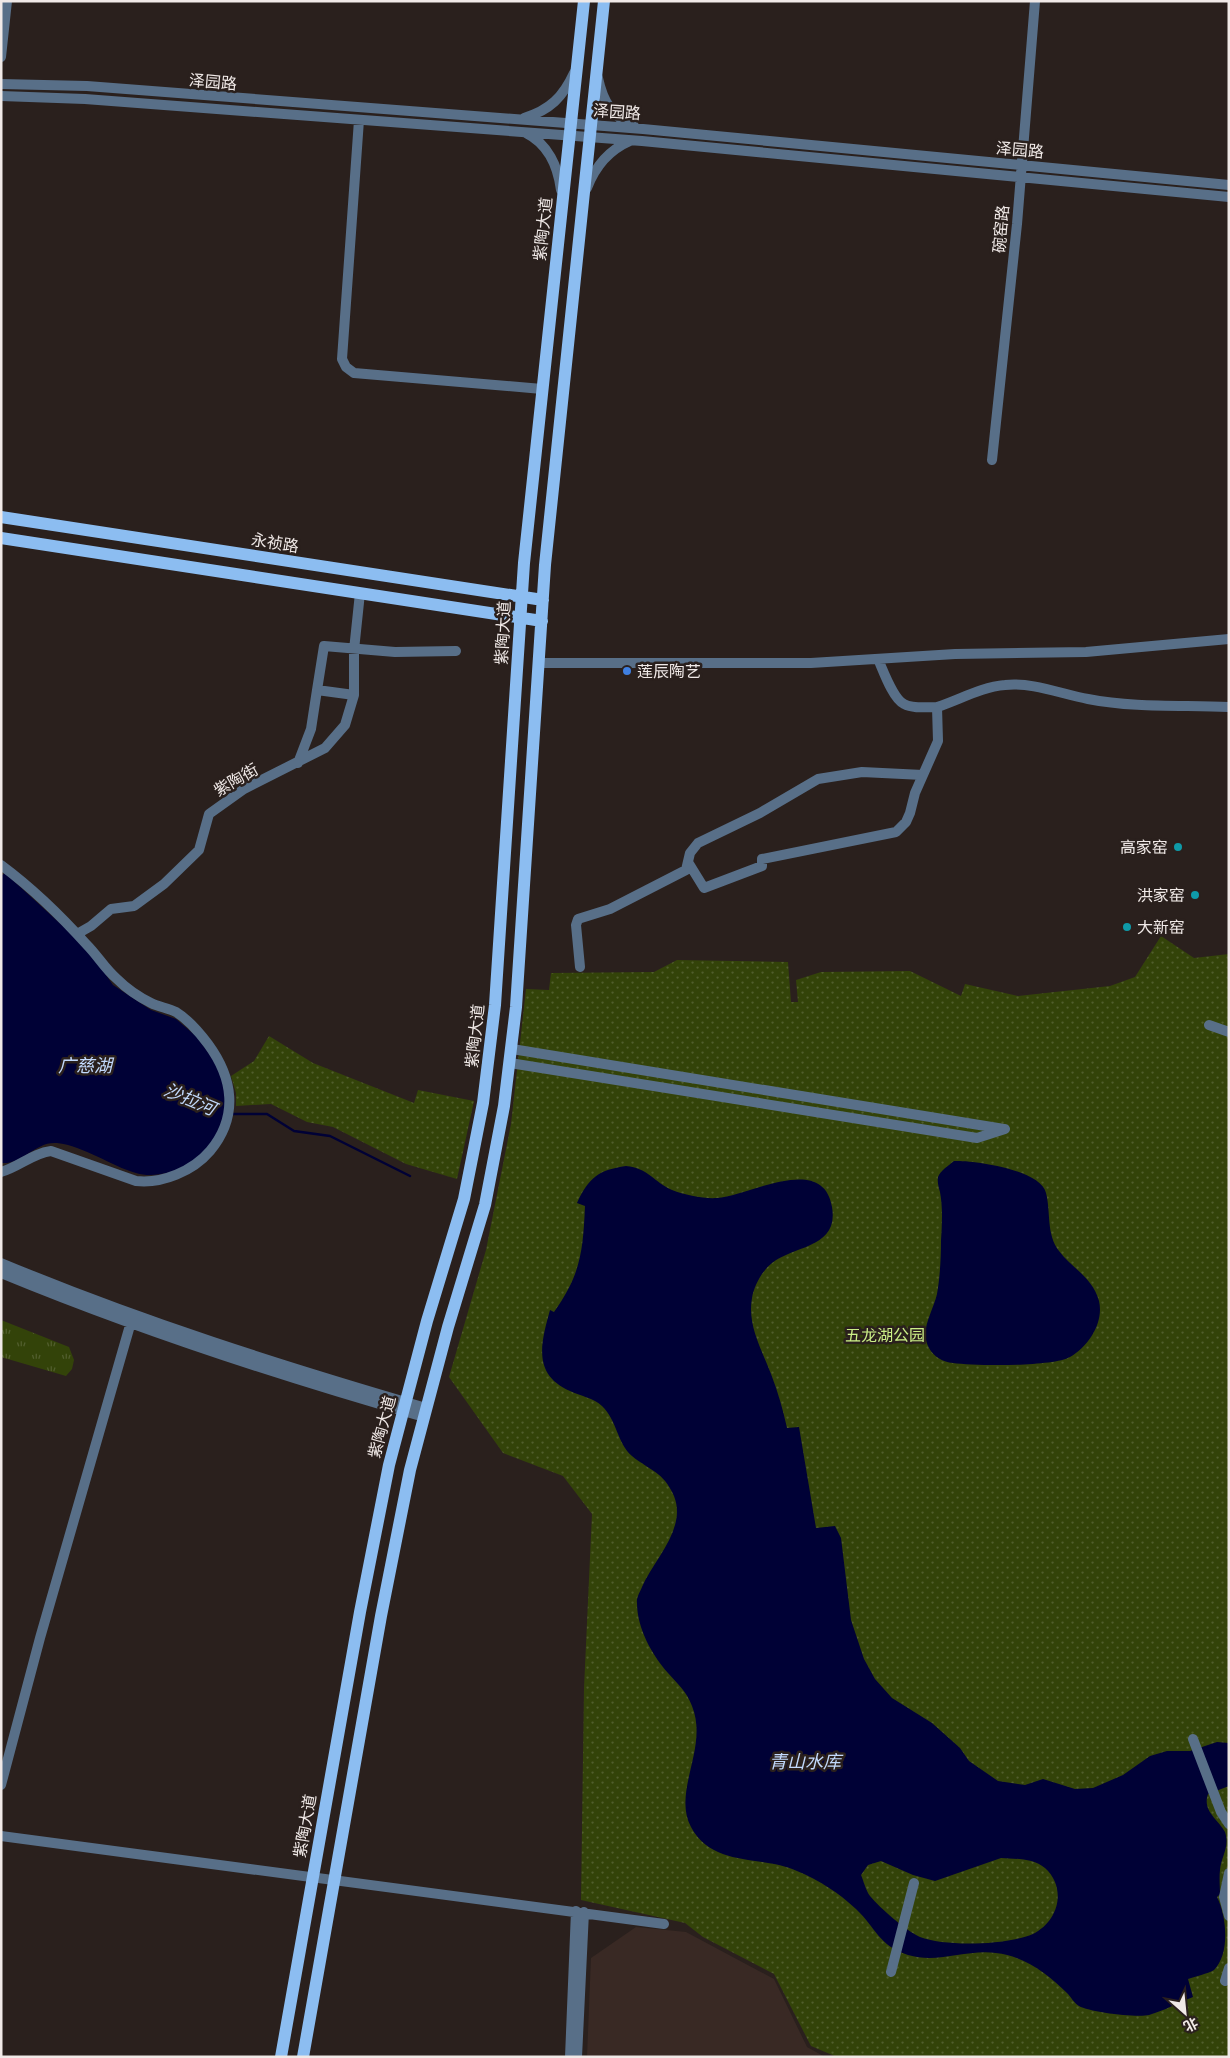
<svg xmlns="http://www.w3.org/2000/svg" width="1230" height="2058" font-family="'Space Grotesk','Noto Sans SC',sans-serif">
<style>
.built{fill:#392924}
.grass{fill:url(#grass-tufts)}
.park{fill:url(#park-dots)}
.water{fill:#000136;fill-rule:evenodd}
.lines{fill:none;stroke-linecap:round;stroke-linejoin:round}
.stream{stroke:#000136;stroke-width:2.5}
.minor{stroke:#586f88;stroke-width:10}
.major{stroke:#8cbdf1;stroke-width:12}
.shop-dot{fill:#3f7fe0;stroke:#2a201d;stroke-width:2}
.culture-dot{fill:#0f9aa8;stroke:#2a201d;stroke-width:2}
.labels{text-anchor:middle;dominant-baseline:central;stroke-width:5;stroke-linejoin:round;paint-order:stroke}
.street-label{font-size:16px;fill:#f0e9e7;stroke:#2a201d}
.poi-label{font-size:16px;fill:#f0e9e7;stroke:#2a201d;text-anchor:start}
.park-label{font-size:16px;fill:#cbef87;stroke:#2a201d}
.water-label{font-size:18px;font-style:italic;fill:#c2d9fc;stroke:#2a201d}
</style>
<defs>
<pattern id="grass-tufts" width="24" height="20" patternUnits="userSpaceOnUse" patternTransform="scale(1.25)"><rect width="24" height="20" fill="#334309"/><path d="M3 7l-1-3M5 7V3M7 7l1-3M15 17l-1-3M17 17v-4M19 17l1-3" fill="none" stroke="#515e2d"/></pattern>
<pattern id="park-dots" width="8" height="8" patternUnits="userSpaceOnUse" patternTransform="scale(1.25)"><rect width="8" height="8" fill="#334309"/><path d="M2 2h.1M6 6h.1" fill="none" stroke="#515e2d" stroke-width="1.8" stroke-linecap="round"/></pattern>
</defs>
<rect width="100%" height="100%" fill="#2a201d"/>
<path class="built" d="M636,1927L686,1932L774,1979L807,2047L825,2057H587L591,1958Z"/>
<path class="grass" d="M1,1320L69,1347L74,1360L72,1369L66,1376L1,1357Z"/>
<path class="park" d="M1161,936L1194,958L1229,954V2057H837L811,2046L774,1974L703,1937L685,1923L581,1900L584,1688L592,1514L563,1476L503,1453L449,1377L486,1250L511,1124L526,989L549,990L551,973L654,972L677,960L788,962L791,1002H798L796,980L821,972L910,971L961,996L965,984L1018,996L1110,986L1135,977Z
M269,1036L313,1063L414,1103L418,1090L474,1101L457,1179L406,1164L333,1127L307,1122L271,1104L236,1106V1093L231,1076L254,1061Z"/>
<path class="water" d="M5,873L65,928L94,958L113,985L151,1010L176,1019L197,1037L218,1066L231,1105C226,1117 222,1133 214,1143C199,1164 162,1181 136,1173C111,1166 84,1146 57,1143C35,1141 23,1165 1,1163V876Z
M954,1161C974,1160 1041,1170 1046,1193C1051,1212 1046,1234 1059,1251C1072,1268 1093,1278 1099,1301C1104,1322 1089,1346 1070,1357C1052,1367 975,1366 953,1363C943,1362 934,1357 929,1348C919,1330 933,1312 937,1294C940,1277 941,1258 941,1241C942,1225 943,1208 940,1192C939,1188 937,1182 938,1177C941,1170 948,1166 954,1161Z
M626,1166C648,1168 654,1182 672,1190C685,1195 704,1199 717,1198C749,1196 823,1152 832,1207C839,1248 795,1245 772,1263C762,1271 754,1286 752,1298C747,1325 762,1350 771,1374C778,1392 783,1410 787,1428L799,1427L816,1528L835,1526L841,1538L851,1620L864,1659L875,1679L892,1698L932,1723L960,1748L969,1761L998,1781L1025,1785L1043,1779L1075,1789L1093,1788L1123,1775L1150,1756L1167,1751H1190L1217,1742L1229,1743V1786L1208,1794C1202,1811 1218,1819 1225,1832C1230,1847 1221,1857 1220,1870C1219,1878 1220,1887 1220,1894L1217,1897C1227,1917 1230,1954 1214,1970C1207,1974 1196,1976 1188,1979L1193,1997C1178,2003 1163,2011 1149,2015C1137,2018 1089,2012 1079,2006C1074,2003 1071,1997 1067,1993C1048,1974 1024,1956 996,1953C966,1949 938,1964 908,1955C878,1945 877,1929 856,1909C839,1893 819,1880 797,1871C762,1855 713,1868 691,1827C672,1791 709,1748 692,1706C687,1692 677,1683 668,1673C652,1655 637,1628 637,1603C636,1598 640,1592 642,1587C654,1559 687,1529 674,1496C663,1471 650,1471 632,1456C617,1443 617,1420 602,1406C594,1398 580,1396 570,1391C532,1374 541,1343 550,1310L554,1312C581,1274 583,1251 585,1206L577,1203C589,1177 599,1170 626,1166ZM1001,1858C1015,1859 1033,1858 1045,1868C1067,1888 1059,1921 1033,1934C1008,1945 945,1947 920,1937C905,1930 881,1909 870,1896C866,1891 864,1882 861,1875L868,1865L881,1861L913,1875L935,1881Z"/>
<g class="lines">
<path class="stream" d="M231,1114H267L294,1131L330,1136L410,1176"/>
<path class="minor" d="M1,57L7,1
M598,78C603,101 612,117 634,126
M1,84L87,86L643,129L1229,185
M1,96L85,99L642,141L1229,197
M524,118C550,110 563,97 574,73
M359,120L342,359L346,367L354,373L542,389
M526,133C548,144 558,167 561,190
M587,188C595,167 609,150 630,141
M992,460L1017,224L1035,1
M539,663H811L955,654L1086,652L1229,639
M317,690L324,646L395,652L456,651
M937,707C959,700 981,687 1005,685C1033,682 1061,694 1088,699C1134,708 1182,705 1229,707
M298,763L311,729L317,690L354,695
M688,862L704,888L762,866V859L896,832L906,822L910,813L915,793L938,741L937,707C927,707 913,709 904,704C893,699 883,670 878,659
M1,865C32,888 61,916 87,945C98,956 105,969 117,979C127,989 139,997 151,1003C159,1007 168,1008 176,1012C189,1020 199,1032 208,1044C233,1078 239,1116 210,1151C193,1171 162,1184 136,1181L51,1151C33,1153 19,1167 1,1172
M77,934L91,926L111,909L134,906L164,884L199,850L209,814L244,789L325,748L345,725L354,695V650L360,593
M580,967L576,925L578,919L610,909L686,870L690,853L698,843L760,813L818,779L862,772L923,775
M1209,1025L1229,1032
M512,1049L1004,1129
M510,1063L977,1138L1005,1129
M1,1263C140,1321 282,1366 426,1408
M1,1273C139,1330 280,1376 424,1417
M1193,1739L1221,1812L1229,1824
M1,1785L40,1638L133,1315
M1,1836L664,1924
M1229,1873L1224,1897L1229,1916
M891,1972L914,1883
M1225,1981L1229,1968
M570,2057L576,1911
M577,2057L584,1912"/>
<path class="major" d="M1,517L543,600
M1,538L542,621
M281,2057L360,1612L389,1465L427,1321L464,1199L483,1103L495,1005L524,563L584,1
M303,2057L381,1616L410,1470L448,1327L485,1205L504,1106L516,1007L545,565L604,1"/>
</g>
<circle class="shop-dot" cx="627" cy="671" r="5"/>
<g class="culture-dot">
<circle cx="1178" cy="847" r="5"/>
<circle cx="1195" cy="895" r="5"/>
<circle cx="1127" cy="927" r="5"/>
</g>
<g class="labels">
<g class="street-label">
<text transform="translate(213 82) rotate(5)">泽园路</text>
<text transform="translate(617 112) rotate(4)">泽园路</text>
<text transform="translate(1020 150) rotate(5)">泽园路</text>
<text transform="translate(543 229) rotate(-84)">紫陶大道</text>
<text transform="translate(1001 229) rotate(-85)">碗窑路</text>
<text transform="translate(275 543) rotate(9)">永祯路</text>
<text transform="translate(503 633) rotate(-87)">紫陶大道</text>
<text transform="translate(236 780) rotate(-30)">紫陶街</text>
<text transform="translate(475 1036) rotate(-84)">紫陶大道</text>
<text transform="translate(382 1427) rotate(-75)">紫陶大道</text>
<text transform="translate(305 1826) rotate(-80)">紫陶大道</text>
</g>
<g class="poi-label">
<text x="637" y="671">莲辰陶艺</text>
<text x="1168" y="847" text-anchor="end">高家窑</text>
<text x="1185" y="895" text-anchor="end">洪家窑</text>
<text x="1137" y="927">大新窑</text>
</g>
<g class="park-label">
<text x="885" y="1335">五龙湖公园</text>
</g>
<g class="water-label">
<text x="85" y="1065">广慈湖</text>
<text transform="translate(190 1099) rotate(23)">沙拉河</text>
<text x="805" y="1761">青山水库</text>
</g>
</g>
<rect width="1230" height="2058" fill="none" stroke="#f0e9e7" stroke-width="5"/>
<g transform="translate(1185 2013) rotate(153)" stroke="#2a201d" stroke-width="4" paint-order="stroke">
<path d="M0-4L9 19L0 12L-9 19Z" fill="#f0e9e7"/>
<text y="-8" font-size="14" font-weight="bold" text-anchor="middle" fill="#f0e9e7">北</text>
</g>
</svg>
